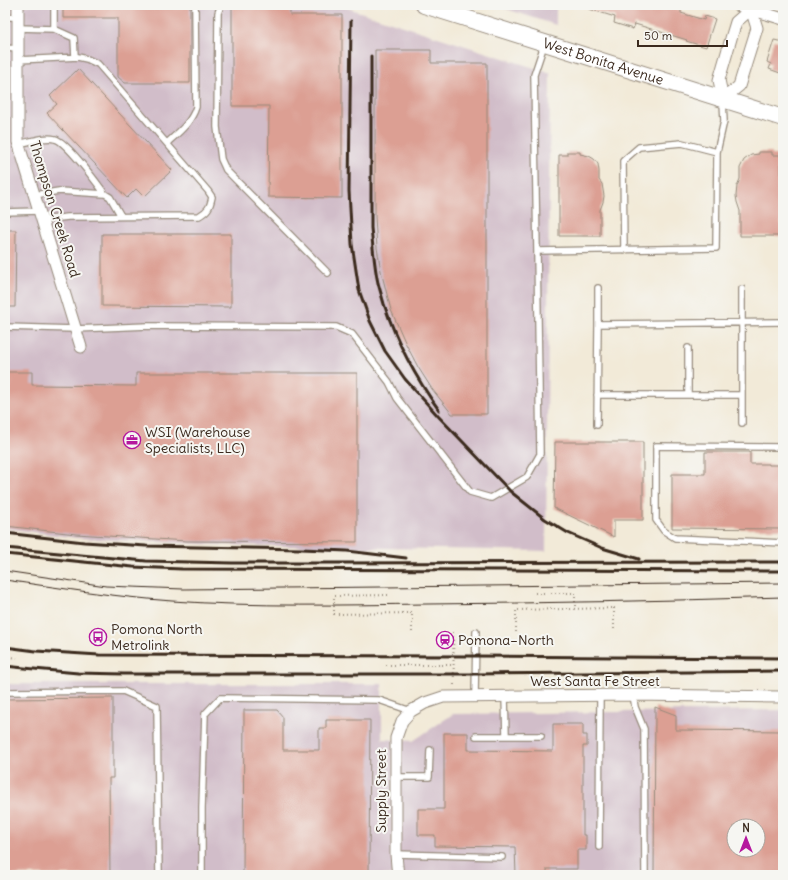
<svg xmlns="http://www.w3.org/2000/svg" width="788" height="880" font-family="Delius,sans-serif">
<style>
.industrial{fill:#d1bdc9;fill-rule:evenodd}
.building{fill:#dc9f93;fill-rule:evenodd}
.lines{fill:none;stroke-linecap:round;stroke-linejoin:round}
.service-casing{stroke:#968a7b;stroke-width:8}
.minor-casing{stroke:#968a7b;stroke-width:13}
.secondary-casing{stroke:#968a7b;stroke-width:18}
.path{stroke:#968a7b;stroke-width:2;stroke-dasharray:1 3;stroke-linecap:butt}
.service{stroke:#fff;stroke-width:5.5}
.minor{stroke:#fff;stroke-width:11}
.secondary{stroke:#fff;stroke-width:16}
.tram{stroke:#3b2a1e;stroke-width:1}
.rail{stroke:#3b2a1e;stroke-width:3}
.labels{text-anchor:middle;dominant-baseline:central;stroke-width:4;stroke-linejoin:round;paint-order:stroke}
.street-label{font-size:14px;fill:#3b2a1e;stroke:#f6f6f2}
.poi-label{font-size:14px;fill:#3b2a1e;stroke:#f6f6f2;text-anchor:start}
</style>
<rect width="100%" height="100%" fill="#f6f6f2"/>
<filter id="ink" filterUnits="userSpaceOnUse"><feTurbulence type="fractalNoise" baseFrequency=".025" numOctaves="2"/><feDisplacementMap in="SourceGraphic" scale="8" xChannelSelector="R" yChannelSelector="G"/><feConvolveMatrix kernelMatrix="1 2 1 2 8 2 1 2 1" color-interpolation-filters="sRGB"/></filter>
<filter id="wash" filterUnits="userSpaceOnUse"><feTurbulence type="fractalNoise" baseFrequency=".012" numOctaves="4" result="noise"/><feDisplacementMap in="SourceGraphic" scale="16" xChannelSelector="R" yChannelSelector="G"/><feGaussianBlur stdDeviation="0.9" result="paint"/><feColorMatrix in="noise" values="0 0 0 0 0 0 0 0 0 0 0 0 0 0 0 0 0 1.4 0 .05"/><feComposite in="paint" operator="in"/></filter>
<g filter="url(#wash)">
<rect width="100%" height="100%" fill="#f2ead8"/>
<path class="industrial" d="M5,5H338L550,73L546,551L223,545L77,538L5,528Z
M494,5H556V25Z
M5,684H382V739L413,741L453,714L783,710V875H5ZM734,826H758V850H734Z"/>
<g id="blocks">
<path class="building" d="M63,5H190V83H125L118,77V18H63Z
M232,5H290V15H342V198L268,197L269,106H232Z
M583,5H665L681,10V13L704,20L705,16L715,19L706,47L686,41L687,40L635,24L633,29L614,23L615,17L583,7Z
M774,40L783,42V74L769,69L771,64L767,62Z
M375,50H431V63H487V414H452L432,389L418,367L406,344L391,310L381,271L377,248L375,217Z
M78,69L172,170L144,197L136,189L127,198L47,113L57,104L50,96Z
M567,152H580V154L589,156L594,159L598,164L599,171V180L602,184L604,196L603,202L600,210V236H559V155H567Z
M759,152H772V155H781V236H740V211L737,202L736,196L737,186L740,179V168L744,160L751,155L759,154Z
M5,230H16L15,307H5Z
M102,234H231V307L102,306Z
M5,372H32V385L136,386V373H357V542L187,541L76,534L5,526Z
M555,442H643V520H614V537L554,508Z
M705,452H750V464H769V465H783V529L672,528V474H705Z
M113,698V778H109L110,875H5V699Z
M655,707L676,715V730L783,731V875H654ZM734,826H758V850H734Z
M244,710H277L283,717V750H319V728H326V720H370L369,875H243Z
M553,724H583V735H587V746H583V835H586V850H577V869H547V875H516L515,847L435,846V835H418V809H444V733H468V750L553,751Z"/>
</g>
</g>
<g filter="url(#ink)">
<use href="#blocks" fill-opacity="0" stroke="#968a7b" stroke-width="1"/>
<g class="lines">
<defs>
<path id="service" d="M221,5L218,13L217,127L221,159L226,170L328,273
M5,17H18
M18,28L54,29V5
M54,29L74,38L75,57
M544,45L534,75L537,251L716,248L717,152L724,121L723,102
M5,48L18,49
M18,60L78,57L87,59L98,64L208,191L212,197C210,207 208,211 199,216L68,217L42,220
M167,143C179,132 191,123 196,107L195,5
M18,144C29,142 45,136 55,139C66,141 97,183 105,194
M34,195L59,191L105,194L110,197L121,216
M5,212L39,211
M624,250L623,161L639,147L682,143L717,152
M598,324V288
M5,327L75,329L148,326L336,327L352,334L389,382L397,398L470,492L491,498L527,477L540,454L537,251
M597,395H742V289
M688,395V348
M742,423V395
M597,425L598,324L783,322
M783,447L656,446V520L664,531L675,538L783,543
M5,692L123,691L157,706L159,875
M633,695L635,707L644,729L645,875
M475,696L476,632
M505,696L506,736
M476,736H541
M396,777H429L430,750
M599,847L600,696
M396,854L502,857
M202,875V808L205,714L220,698L379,700L411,711"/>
<path id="minor" d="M18,5V142L81,347
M737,5L783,19
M751,9L757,28L739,86L723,99L719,80L732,35L736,22Z
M398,875L397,866L396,854V738L402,721L411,711L425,703L443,697L633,695L783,697"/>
<g id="secondary">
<path id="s1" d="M424,5L783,118"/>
</g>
</defs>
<use href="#service" class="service-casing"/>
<use href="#minor" class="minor-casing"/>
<use href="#secondary" class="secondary-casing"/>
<path class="path" d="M535,593H575V609
M388,595L334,596V614L412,613V632
M453,632L454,686
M516,632V610L614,608V632
M5,656L17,658
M386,665H454"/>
<use href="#service" class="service"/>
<use href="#minor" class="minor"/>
<use href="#secondary" class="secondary"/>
<path class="tram" d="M5,571L106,586L183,589L783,583
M5,580C60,588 116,597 172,601C257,607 342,605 427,604C545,603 664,601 783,597"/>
<path class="rail" d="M351,21L349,191L352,244L359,290L370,321L385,351L405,379L438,416L511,492L545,519L568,533L602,548L639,559
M371,56V228C373,246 374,265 378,283C380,290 382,297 384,304C397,343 415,377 439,410
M5,533L84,542L146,546L302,549L347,551L406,558
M5,548L146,561L232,563H330L783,562
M5,554L133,567L182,569L783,571
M5,647L36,651L99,655L476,656L783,658
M5,666L34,669L78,673L124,674H476L783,671"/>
</g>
</g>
<defs>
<symbol id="office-ring" viewBox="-11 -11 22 22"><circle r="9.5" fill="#f6f6f2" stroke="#b5179e" stroke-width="1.5"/><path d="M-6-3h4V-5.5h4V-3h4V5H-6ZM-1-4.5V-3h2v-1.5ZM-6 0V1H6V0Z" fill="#b5179e"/></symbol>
<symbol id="bus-ring" viewBox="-11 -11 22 22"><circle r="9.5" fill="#f6f6f2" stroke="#b5179e" stroke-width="1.5"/><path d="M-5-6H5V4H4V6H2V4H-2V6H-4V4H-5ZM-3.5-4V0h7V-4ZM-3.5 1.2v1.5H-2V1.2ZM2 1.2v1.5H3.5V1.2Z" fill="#b5179e"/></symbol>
<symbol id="station-ring" viewBox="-11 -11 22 22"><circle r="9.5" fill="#f6f6f2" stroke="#b5179e" stroke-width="1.5"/><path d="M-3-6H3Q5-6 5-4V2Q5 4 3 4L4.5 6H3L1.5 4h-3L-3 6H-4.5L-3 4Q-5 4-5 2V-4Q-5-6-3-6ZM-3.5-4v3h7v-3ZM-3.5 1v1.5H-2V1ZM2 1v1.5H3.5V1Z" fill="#b5179e"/></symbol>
</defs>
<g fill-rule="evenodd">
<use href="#office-ring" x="122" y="430" width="20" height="20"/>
<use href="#bus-ring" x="88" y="627" width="20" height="20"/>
<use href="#station-ring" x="435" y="630" width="20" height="20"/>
</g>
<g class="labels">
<g class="street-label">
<text stroke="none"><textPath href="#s1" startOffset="188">West Bonita Avenue</textPath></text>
<text transform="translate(55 209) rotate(73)">Thompson Creek Road</text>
<text x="595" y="681">West Santa Fe Street</text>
<text transform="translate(381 791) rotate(-90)">Supply Street</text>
</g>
<g class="poi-label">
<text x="145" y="432">WSI (Warehouse<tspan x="145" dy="16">Specialists, LLC)</tspan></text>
<text x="111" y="629">Pomona North<tspan x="111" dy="16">Metrolink</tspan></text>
<text x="458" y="640">Pomona–North</text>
</g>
</g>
<rect width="788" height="880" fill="none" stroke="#f6f6f2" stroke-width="20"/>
<g transform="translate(746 838)"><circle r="19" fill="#f6f6f2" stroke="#aba49d"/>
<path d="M0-3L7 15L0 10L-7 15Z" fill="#b5179e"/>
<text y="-6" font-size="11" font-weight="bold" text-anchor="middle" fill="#3b2a1e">N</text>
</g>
<path d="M638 40v6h89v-6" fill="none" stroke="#3b2a1e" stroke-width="2"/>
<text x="644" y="40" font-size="12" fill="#3b2a1e" stroke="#f6f6f2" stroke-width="3" paint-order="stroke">50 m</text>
</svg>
